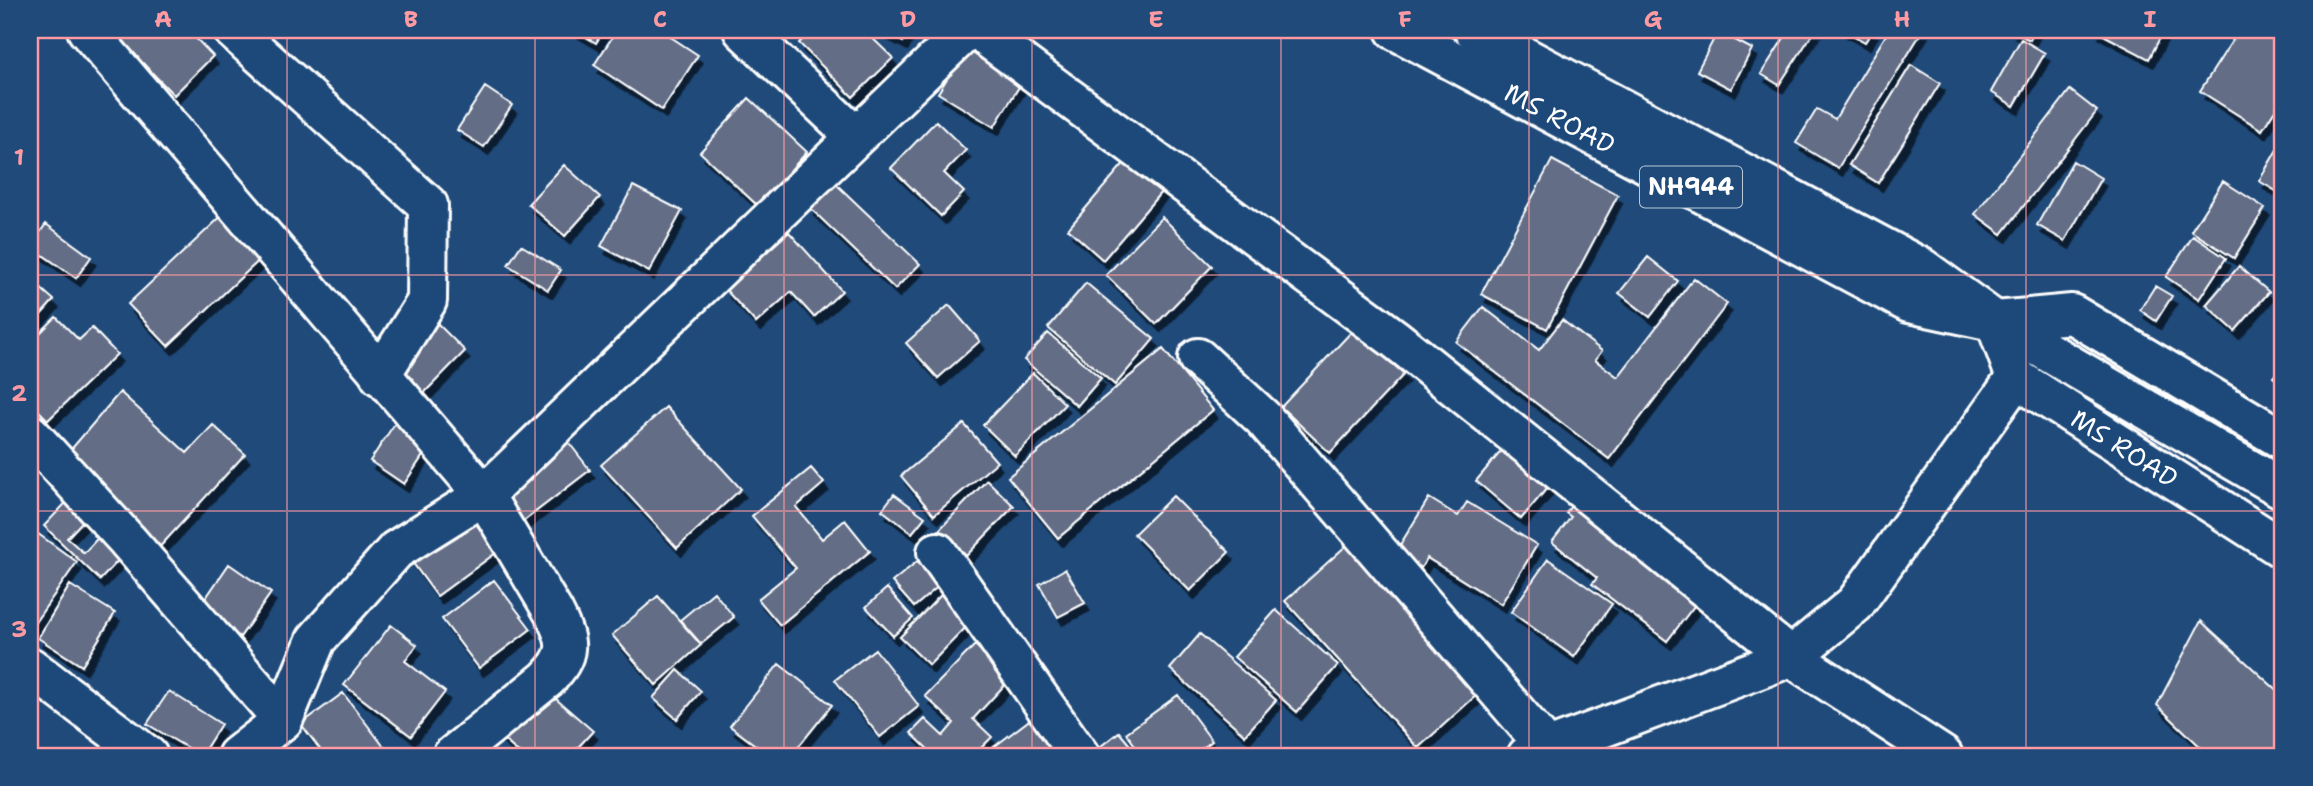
<svg xmlns="http://www.w3.org/2000/svg" width="2313" height="786" font-family="'Shantell Sans',sans-serif">
<style>
.building{fill:#646d86;stroke:#fff;stroke-width:2;filter:url(#shadow)}
.lines{fill:none;stroke-linecap:round;stroke-linejoin:round}
.minor-casing{stroke:#fff;stroke-width:44}
.highway-casing{stroke:#fff;stroke-width:44}
.minor{stroke:#1f4a7a;stroke-width:38}
.highway{stroke:#1f4a7a;stroke-width:38}
.grid{fill:none;stroke:#ff9aa2;stroke-width:2;stroke-opacity:0.55}
.labels{text-anchor:middle;dominant-baseline:central;stroke-width:5;stroke-linejoin:round;paint-order:stroke}
.shield{fill:#1f4a7a;stroke:#bcc9d7;stroke-width:2}
.shield-label{font-size:24px;font-weight:bold;fill:#fff}
.street-label{font-size:26px;fill:#fff;stroke:#1f4a7a}
.neatline{fill:none;stroke:#ff9aa2;stroke-width:2.5}
.grid-label{font-size:23px;text-anchor:middle;font-weight:bold;fill:#ff9aa2}
</style>
<defs>
<filter id="shadow"><feDropShadow dx="4.5" dy="8" stdDeviation="0" flood-color="#0009"/></filter>
</defs>
<rect width="100%" height="100%" fill="#1f4a7a"/>
<filter id="ink" filterUnits="userSpaceOnUse"><feTurbulence type="fractalNoise" baseFrequency=".0143" numOctaves="2"/><feDisplacementMap in="SourceGraphic" scale="14" xChannelSelector="R" yChannelSelector="G"/><feConvolveMatrix kernelMatrix="1 2 1 2 8 2 1 2 1" color-interpolation-filters="sRGB"/></filter>
<g filter="url(#ink)">
<path class="building" d="M110,30H188L213,56L174,95Z
M574,30H604L596,43Z
M617,30H660L698,55L662,110L594,65Z
M812,30H864L893,58L853,97L799,43Z
M880,30H910L903,42Z
M1789,30H1815L1779,85L1761,74Z
M1844,30H1873L1865,42Z
M1889,30H1923L1838,168L1796,143L1817,109L1835,119Z
M2010,30H2035L2030,40Z
M2094,30H2164L2149,59Z
M2239,30H2283V97L2262,130L2200,91Z
M1718,31L1752,49L1731,89L1697,71Z
M975,34L1030,69L994,127L938,93Z
M2021,39L2045,53L2014,106L1991,92Z
M1911,65L1940,83L1878,183L1849,165Z
M485,87L512,105L484,147L457,130Z
M2070,90L2097,111L2002,234L1975,214Z
M749,98L807,152L758,206L700,152Z
M936,121L966,150L944,173L964,192L941,216L891,168Z
M1137,148L1173,178L1103,260L1068,229Z
M2278,148L2283,151V195L2259,181Z
M1552,160L1618,195L1547,329L1481,294Z
M2073,161L2101,178L2065,241L2037,225Z
M564,165L600,197L565,236L528,204Z
M2223,181L2265,208L2234,258L2191,231Z
M834,182L920,264L895,289L809,207Z
M633,186L682,211L649,272L601,246Z
M229,209L269,251L168,346L128,304Z
M1162,217L1212,266L1156,324L1106,275Z
M46,224L91,257L76,278L30,246Z
M789,232L842,291L814,317L791,292L756,323L725,289Z
M2193,236L2226,258L2199,299L2166,277Z
M521,245L561,270L548,290L508,265Z
M1648,257L1678,281L1650,317L1619,293Z
M2239,266L2269,292L2235,331L2206,305Z
M1694,278L1727,304L1609,459L1456,342L1483,307L1539,350L1562,320L1602,351L1595,360L1618,377Z
M30,279L54,300L30,327Z
M1086,283L1154,339L1115,385L1048,328Z
M2155,286L2172,296L2156,321L2140,310Z
M949,305L980,341L938,378L906,343Z
M56,317L79,340L92,328L117,354L48,420L30,402V343Z
M434,320L465,351L423,394L391,362Z
M1355,328L1404,374L1330,453L1281,407Z
M1048,333L1101,378L1077,406L1024,360Z
M1163,349L1213,410L1058,538L1008,477Z
M2283,365V385L2273,377Z
M1033,373L1065,404L1015,456L983,425Z
M120,392L187,453L213,425L245,454L155,552L62,460Z
M666,407L741,489L677,548L601,465Z
M401,414L436,436L404,484L370,461Z
M964,424L997,462L934,515L901,476Z
M563,435L590,470L521,523L495,488Z
M1513,437L1558,475L1521,519L1476,481Z
M811,468L824,483L796,507L822,539L845,520L870,551L780,625L758,599L796,568L752,516Z
M987,480L1014,506L966,556L939,530Z
M1588,483L1714,580L1667,641L1592,584L1597,578L1552,542L1571,517L1566,513Z
M76,492L94,509L67,538L84,553L104,531L126,552L100,580L44,526Z
M894,494L925,517L912,533L882,510Z
M1173,496L1229,552L1190,591L1134,534Z
M1429,498L1458,516L1467,502L1537,545L1501,604L1427,558L1421,568L1395,553Z
M470,516L497,552L437,596L410,559Z
M30,528L77,562L31,628L30,627Z
M1348,544L1481,691L1418,748L1285,601Z
M920,559L941,584L914,607L892,582Z
M1548,559L1612,604L1574,657L1511,612Z
M229,564L271,593L240,637L199,608Z
M1065,569L1085,603L1058,617L1039,584Z
M494,580L531,629L479,668L442,619Z
M70,585L115,613L82,666L38,638Z
M887,588L913,618L893,636L866,607Z
M714,592L734,617L701,644L680,620Z
M944,592L973,620L929,665L900,637Z
M658,596L701,645L656,685L612,635Z
M1276,610L1338,665L1297,712L1234,657Z
M2201,621L2283,696V756H2210L2157,705Z
M391,625L417,645L405,661L445,692L411,736L344,685Z
M1200,634L1276,700L1245,735L1170,669Z
M975,645L1010,679L973,719L992,737L973,756H935L911,733L925,719L943,736L954,723L925,696Z
M875,649L919,706L880,737L835,680Z
M779,664L832,705L791,756H770L730,726Z
M678,670L701,691L677,719L653,698Z
M534,680L593,731L570,756H522L491,728Z
M169,691L221,724L201,756L147,724Z
M343,693L391,756H325L301,724Z
M1178,695L1212,741L1192,756H1143L1126,733Z
M1036,715L1068,756H982Z
M1119,732L1139,756H1101L1096,750Z"/>
<g class="lines">
<defs>
<g id="minor">
<path d="M87,30L484,495L967,30"/>
<path d="M233,30L428,205L427,301L380,376"/>
<path d="M743,30L854,135"/>
<path d="M977,30L1395,339L1791,657L1943,756"/>
<path d="M1198,358L1263,418L1549,750"/>
<path d="M30,434L127,540L283,720"/>
<path id="s1" d="M2283,440L2072,314L1995,321L2016,378L2283,549"/>
<path d="M937,552L1080,756"/>
<path d="M30,667L148,756"/>
<path d="M237,756L283,720L316,640L396,550L484,495L554,613C569,643 571,654 547,679L452,756"/>
<path d="M1527,756L1791,657L1855,604L2016,378"/>
</g>
<g id="highway">
<path id="s2" d="M1395,30L1909,303L1983,319"/>
<path d="M1474,30L1922,268L1995,321L2283,489"/>
</g>
</defs>
<use href="#minor" class="minor-casing"/>
<use href="#highway" class="highway-casing"/>
<use href="#minor" class="minor"/>
<use href="#highway" class="highway"/>
</g>
</g>
<path class="grid" d="M287,30V756M535,30V756M784,30V756M1032,30V756M1281,30V756M1529,30V756M1778,30V756M2026,30V756M30,275H2283M30,511H2283"/>
<g class="labels">
<rect class="shield" x="1640" y="166.5" width="102" height="41" rx="5"/>
<g class="shield-label">
<text x="1691" y="187">NH944</text>
</g>
<g class="street-label">
<text stroke="none"><textPath href="#s2" startOffset="187">MS ROAD</textPath></text>
<text stroke="none"><textPath href="#s1" startOffset="513">MS ROAD</textPath></text>
</g>
</g>
<rect width="2313" height="786" fill="none" stroke="#1f4a7a" stroke-width="77"/>
<rect x="38" y="38" width="2236" height="710" class="neatline"/>
<g class="grid-label">
<text x="163" y="27">A</text>
<text x="411" y="27">B</text>
<text x="660" y="27">C</text>
<text x="908" y="27">D</text>
<text x="1156" y="27">E</text>
<text x="1405" y="27">F</text>
<text x="1653" y="27">G</text>
<text x="1902" y="27">H</text>
<text x="2150" y="27">I</text>
<text x="19" y="165">1</text>
<text x="19" y="401">2</text>
<text x="19" y="637">3</text>
</g>
</svg>
